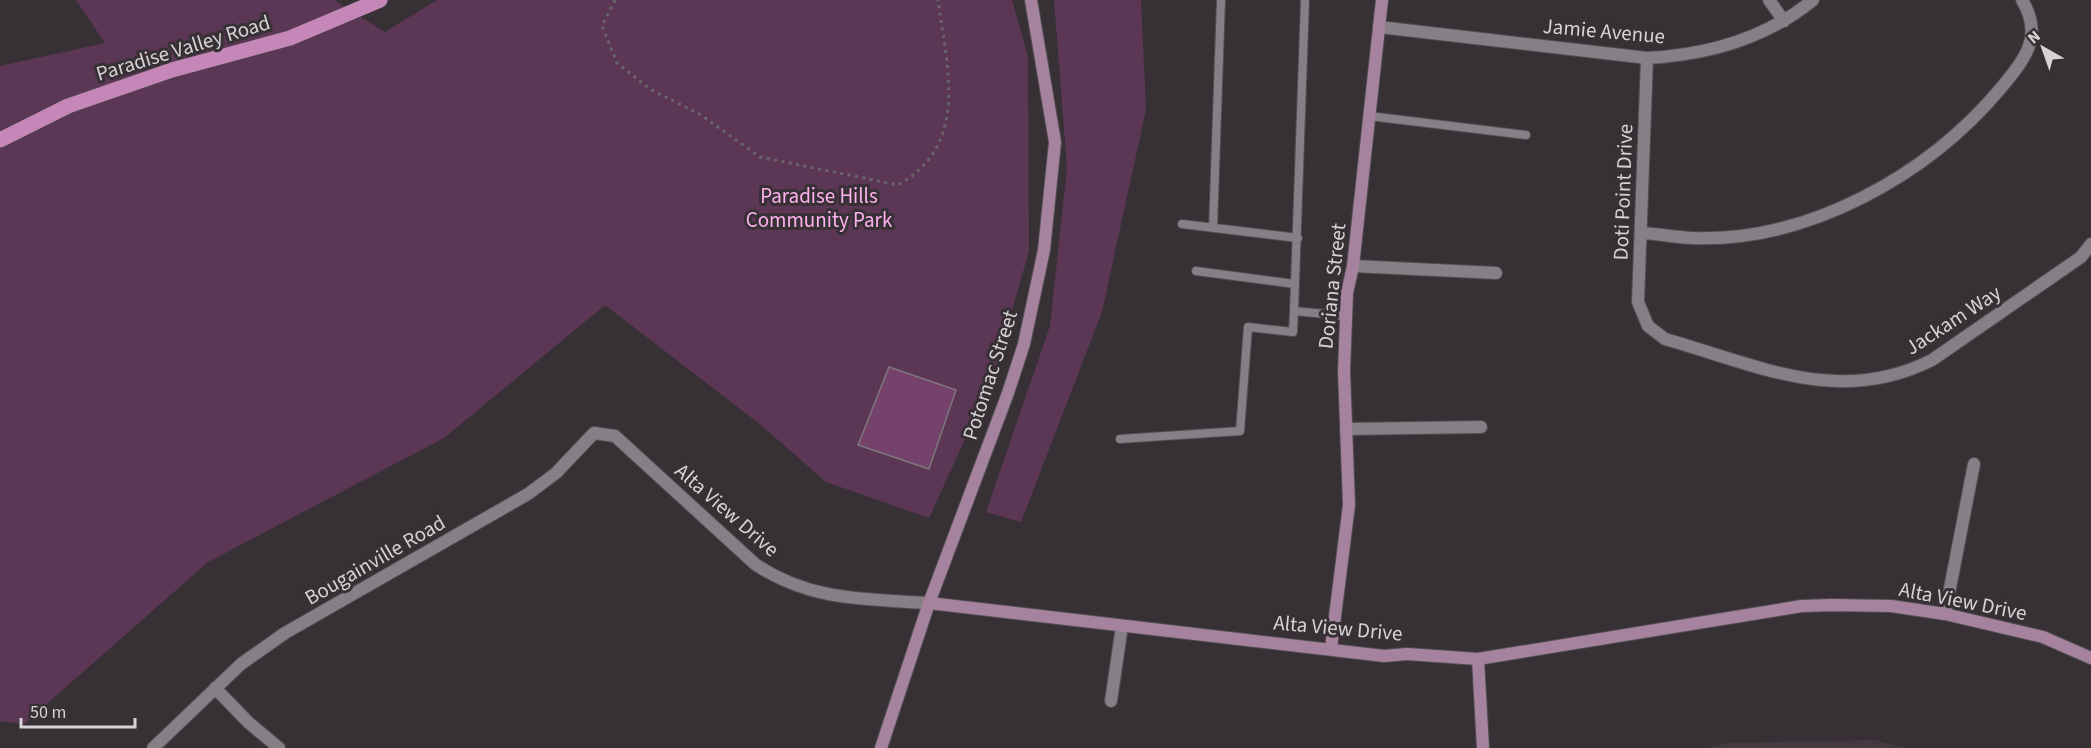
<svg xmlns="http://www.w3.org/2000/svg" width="2091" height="748" font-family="'Source Sans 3',sans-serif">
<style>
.built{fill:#443941}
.green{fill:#5c3755}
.building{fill:#74426a;stroke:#7e777c;stroke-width:1.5}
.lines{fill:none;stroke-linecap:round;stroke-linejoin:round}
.lane-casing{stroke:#524d51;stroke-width:10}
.street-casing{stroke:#524d51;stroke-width:14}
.secondary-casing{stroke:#524d51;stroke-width:14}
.primary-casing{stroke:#524d51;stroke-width:16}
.path{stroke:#6a6568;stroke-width:3;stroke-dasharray:3 4.5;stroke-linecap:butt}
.lane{stroke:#867f85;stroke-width:8}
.street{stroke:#867f85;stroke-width:12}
.secondary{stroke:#a5839e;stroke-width:12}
.primary{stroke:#c487b8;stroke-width:15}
.labels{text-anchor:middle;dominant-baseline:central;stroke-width:6;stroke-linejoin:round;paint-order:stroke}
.street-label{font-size:21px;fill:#d6d2d5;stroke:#373135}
.park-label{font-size:21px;fill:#ffb1ee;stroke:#373135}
</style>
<rect width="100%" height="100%" fill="#373135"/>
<path class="built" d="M1875,740L1905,748H1708L1727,743Z"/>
<path class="green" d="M76,0H334L385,32L437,0H1012L1028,57L1029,251L992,380L929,518L826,482L761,425L605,305L444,438L208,562L24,724L0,721V66L105,43Z
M1054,0H1141L1146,109L1102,312L1021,522L986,512L1050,326L1067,168Z"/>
<path class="building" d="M889,367L956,390L929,469L858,445Z"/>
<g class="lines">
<defs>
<path id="lane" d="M1369,116L1526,135
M1182,224L1298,238
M1213,228L1221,0
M1196,271L1295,284
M1294,311L1305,0
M1120,439L1240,431L1248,327L1293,332L1294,311L1346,316"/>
<path id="street" d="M1769,0L1784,21
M1379,27L1647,58C1708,55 1765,39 1813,0
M1647,58L1638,302L1648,326L1665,339C1757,365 1839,407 1932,360L2081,257L2091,244
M1642,233C1658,234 1675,237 1691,238C1808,243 1928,175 2001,88C2025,59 2044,36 2022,0
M1353,266L1496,273
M1346,429L1481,427
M1945,614L1974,464
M215,688L249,723L279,748
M1111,701L1122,626
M153,748L241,664L285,633L528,494L556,473L594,433L615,436L755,564C809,601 866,599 929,603"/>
<path id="secondary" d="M929,603L1384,656L1407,654L1478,659L1802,606L1831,605L1891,606L1945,614L2043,637L2091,658
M1331,648L1349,505L1344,371L1347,293L1353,266L1382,0
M1478,659L1483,748
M881,748L929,603L1008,393L1024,344L1044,250L1055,142L1031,0"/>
<path id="primary" d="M0,140L68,106L172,70L290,38L380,0"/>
</defs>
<use href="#lane" class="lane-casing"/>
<use href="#street" class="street-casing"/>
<use href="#secondary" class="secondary-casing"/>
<use href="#primary" class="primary-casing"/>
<path class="path" d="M615,0L602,26L617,63L650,89L701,115L760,157L898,185C970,145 947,67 938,0"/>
<use href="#lane" class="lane"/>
<use href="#street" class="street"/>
<use href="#secondary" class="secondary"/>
<use href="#primary" class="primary"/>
</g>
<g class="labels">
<g class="street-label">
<text transform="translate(1604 31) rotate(5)">Jamie Avenue</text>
<text transform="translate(183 48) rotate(-17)">Paradise Valley Road</text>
<text transform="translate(1623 192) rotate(-88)">Doti Point Drive</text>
<text transform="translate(1332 286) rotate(-84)">Doriana Street</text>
<text transform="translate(1953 320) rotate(-33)">Jackam Way</text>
<text transform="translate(990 375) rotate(-72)">Potomac Street</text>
<text transform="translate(727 510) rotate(41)">Alta View Drive</text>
<text transform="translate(375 560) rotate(-30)">Bougainville Road</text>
<text transform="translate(1963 601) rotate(11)">Alta View Drive</text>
<text transform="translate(1338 628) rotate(5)">Alta View Drive</text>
</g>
<g class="park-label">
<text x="819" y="196">Paradise Hills<tspan x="819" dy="24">Community Park</tspan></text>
</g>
</g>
<g transform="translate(2043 48) rotate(320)" stroke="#373135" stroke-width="4.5" paint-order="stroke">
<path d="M0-4.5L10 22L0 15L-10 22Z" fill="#d6d2d5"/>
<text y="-9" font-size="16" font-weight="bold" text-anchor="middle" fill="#d6d2d5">N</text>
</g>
<path d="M21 718v9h114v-9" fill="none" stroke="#d6d2d5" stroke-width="3"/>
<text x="30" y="718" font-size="18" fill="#d6d2d5" stroke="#373135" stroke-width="4.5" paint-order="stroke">50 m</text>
</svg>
